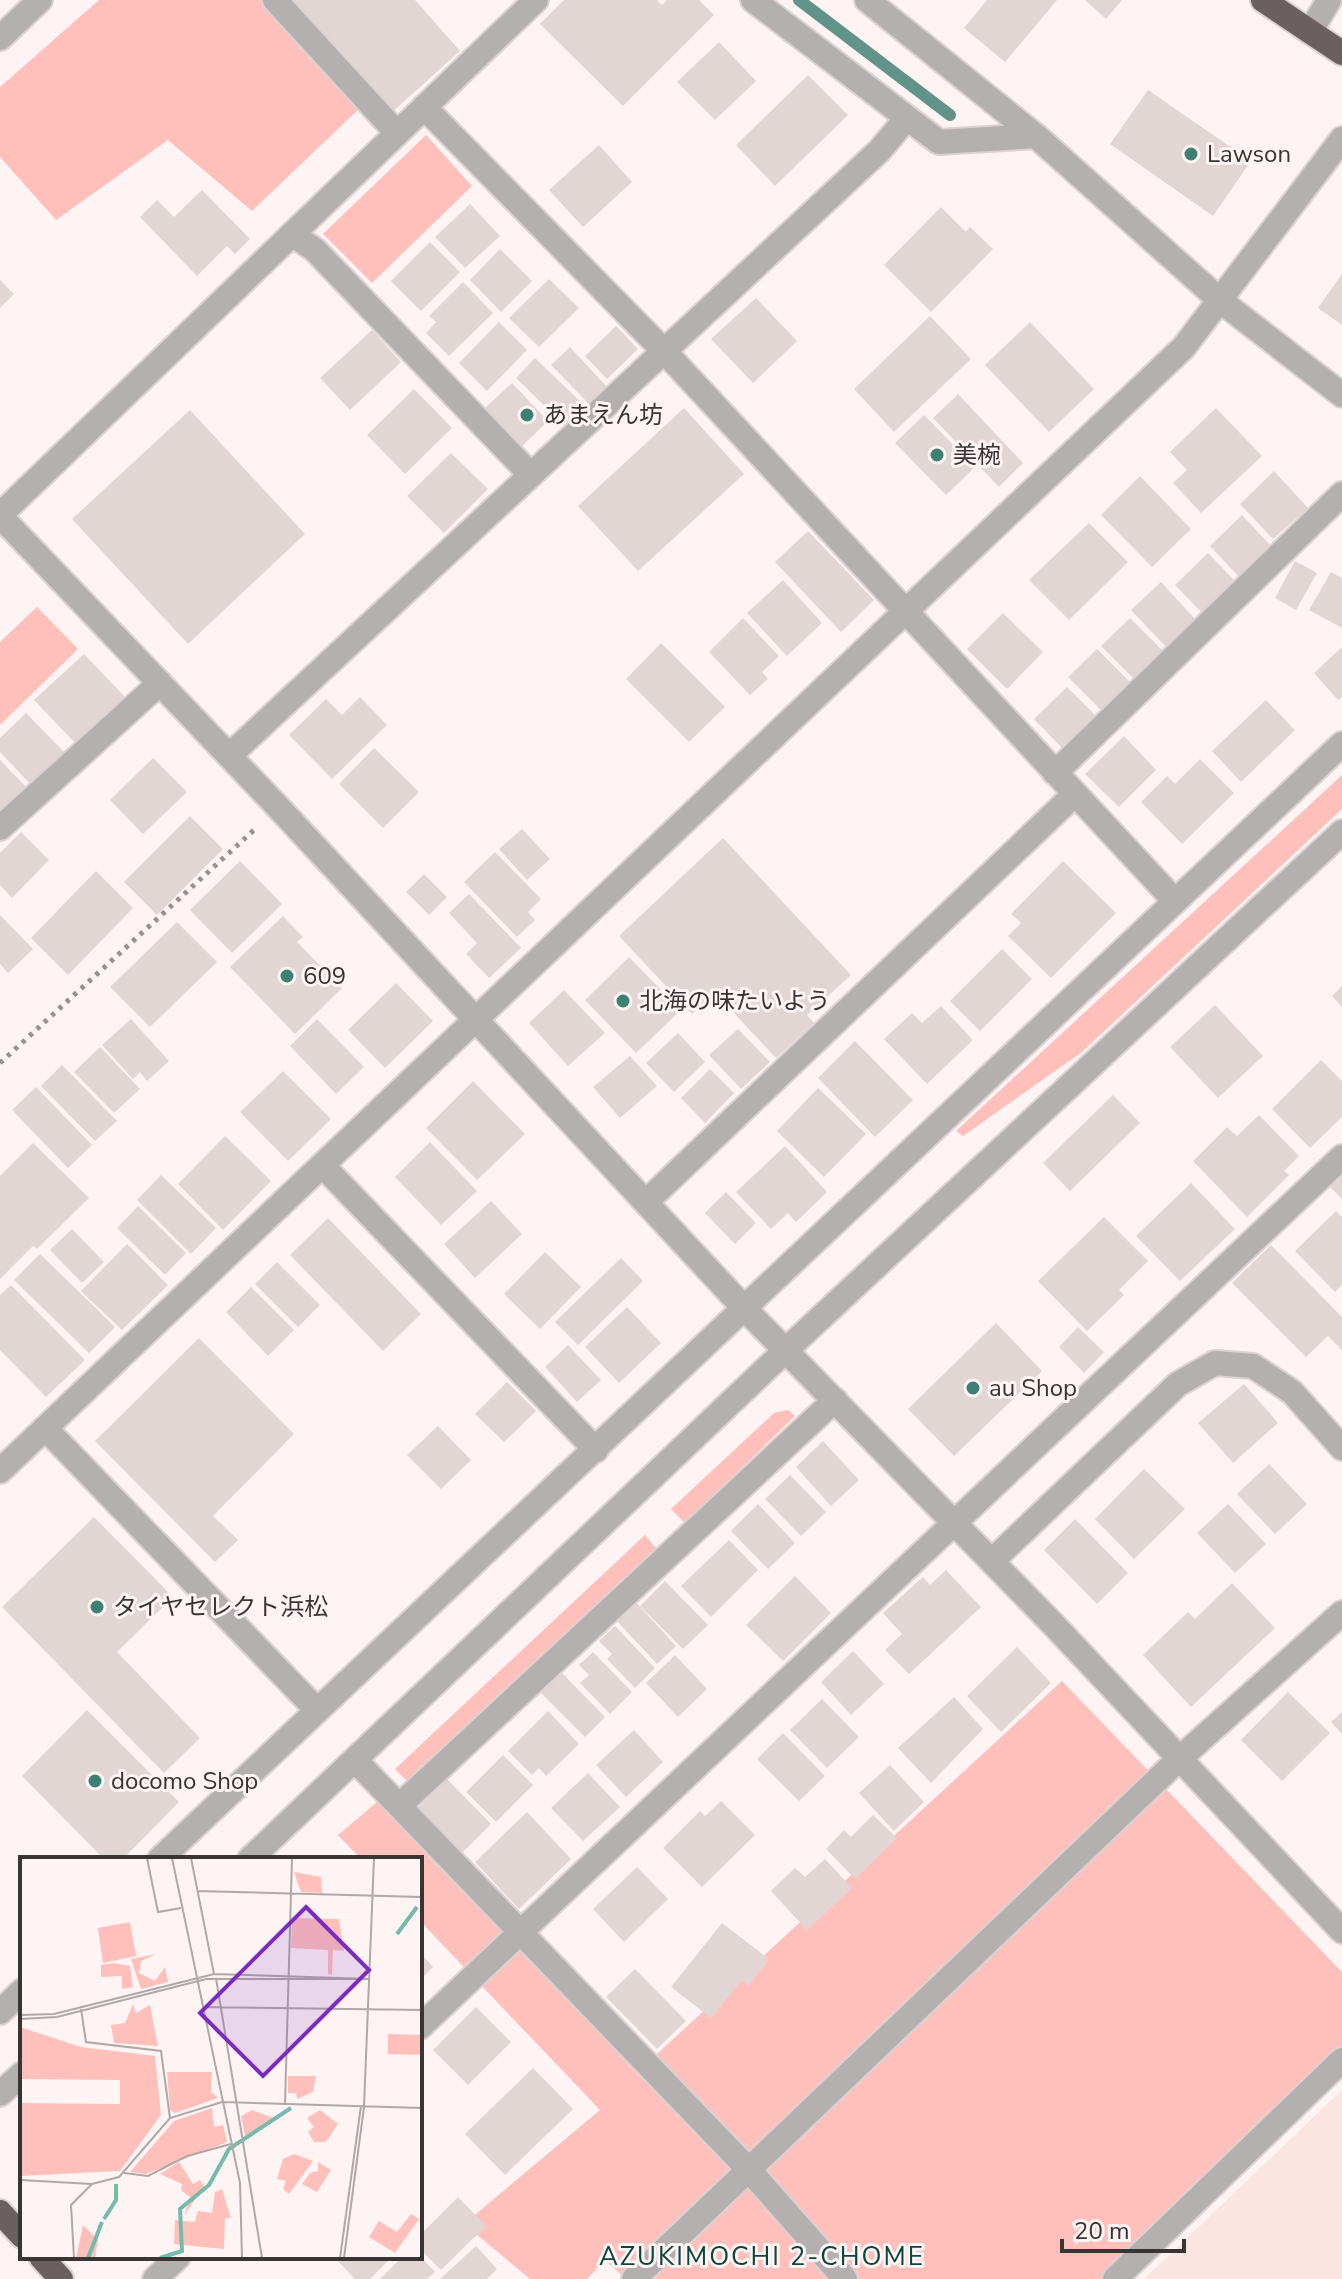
<svg xmlns="http://www.w3.org/2000/svg" width="1342" height="2279" font-family="'Nunito Sans','Noto Sans JP',sans-serif">
<style>
.built{fill:#fae5e3}
.green{fill:#ffc0bc}
.lines{fill:none;stroke-linecap:round;stroke-linejoin:round}
.stream{stroke:#629388;stroke-width:12}
.building{fill:#e2d6d5}
.minor-casing{stroke:#dbd2d1;stroke-width:28}
.highway-casing{stroke:#dbd2d1;stroke-width:28}
.path{stroke:#97908f;stroke-width:5;stroke-dasharray:4 6;stroke-linecap:butt}
.minor{stroke:#b5b0b0;stroke-width:24}
.highway{stroke:#6a6060;stroke-width:24}
.poi-dot{fill:#3d8173;stroke:#fef4f4;stroke-width:3}
.labels{text-anchor:middle;dominant-baseline:central;stroke-width:6;stroke-linejoin:round;paint-order:stroke}
.poi-label{font-size:24px;fill:#393534;stroke:#fef4f4;text-anchor:start}
.neighbourhood-label{font-size:26px;letter-spacing:2px;fill:#0a463c;stroke:#fef4f4}
.inset-river{fill:none;stroke:#74bbac;stroke-width:4}
.inset-road{fill:none;stroke:#afa8a7;stroke-width:2}
.view{fill:#7b2cbf;fill-opacity:0.15;stroke:#7b2cbf;stroke-width:4}
.inset-edge{fill:none;stroke:#393534;stroke-width:4}
</style>
<rect width="100%" height="100%" fill="#fef4f4"/>
<path class="built" d="M1342,2090V2279H1144Z"/>
<path class="green" d="M99,0H261L361,107L252,211L168,140L56,220L0,157V87Z
M426,135L472,186L372,283L323,234Z
M37,607L78,649L0,725V642Z
M1342,775V809L1082,1052L963,1136L956,1131Z
M788,1410L795,1416L685,1523L671,1509L774,1413Z
M645,1535L657,1549L409,1783L395,1769Z
M1062,1681L1342,1972V2051L1102,2279H626L605,2260L587,2279H530L464,2224L600,2110L420,1921V1859H361L338,1835L389,1792L645,2065Z"/>
<g class="lines">
<path class="stream" d="M799,0L950,115"/>
</g>
<path class="building" d="M286,0H415L460,51L389,115Z
M564,0H657L662,5L667,0H699L714,15L623,106L540,24Z
M987,0H1057L1005,62L964,28Z
M1085,0H1122L1106,19Z
M719,42L756,81L715,120L677,82Z
M808,75L848,115L775,186L736,145Z
M1148,90L1251,161L1213,216L1110,144Z
M599,145L632,182L583,227L549,190Z
M202,190L250,239L235,254L227,246L197,276L140,217L157,200L174,217Z
M470,204L500,236L465,268L435,237Z
M941,207L966,232L970,227L993,249L931,312L884,265Z
M430,242L460,272L421,311L391,281Z
M500,249L532,281L501,312L470,280Z
M1342,274V325L1318,308Z
M549,279L579,308L539,347L509,318Z
M0,280L14,294L0,308Z
M463,282L493,313L449,356L426,333L436,322L429,316Z
M756,298L797,341L753,383L711,339Z
M930,316L971,359L894,432L854,389Z
M499,322L527,350L487,391L459,363Z
M1030,322L1094,389L1049,432L985,365Z
M616,326L638,349L607,379L585,356Z
M372,330L401,362L350,410L320,378Z
M570,347L607,387L589,404L551,365Z
M535,358L586,407L567,428L516,378Z
M512,383L548,421L521,447L485,408Z
M414,389L452,428L405,474L367,435Z
M958,394L1023,463L999,487L933,418Z
M684,408L744,474L638,571L578,506Z
M1216,408L1262,456L1201,513L1173,483L1187,470L1170,452Z
M190,410L305,534L188,644L72,519Z
M924,415L975,467L946,495L895,443Z
M451,453L488,489L444,533L407,496Z
M1274,471L1308,508L1273,539L1240,504Z
M1140,476L1191,529L1152,567L1101,515Z
M1242,515L1272,547L1239,577L1210,546Z
M1089,523L1128,562L1069,620L1029,580Z
M808,531L874,600L841,632L775,562Z
M1208,553L1235,581L1203,614L1175,585Z
M1295,561L1317,573L1296,610L1275,598Z
M1331,572L1342,578V628L1309,610Z
M783,580L822,623L787,656L747,613Z
M1161,582L1196,620L1167,648L1131,610Z
M1003,613L1043,652L1007,689L967,649Z
M743,618L779,656L762,672L768,679L750,695L709,652Z
M1130,618L1164,652L1135,680L1101,646Z
M661,643L725,707L689,742L626,679Z
M1342,647V697L1338,700L1314,673Z
M1097,649L1132,684L1103,712L1068,677Z
M84,654L126,698L76,744L34,700Z
M1067,687L1095,715L1062,748L1034,719Z
M360,697L387,725L332,779L289,735L326,699L342,715Z
M1266,700L1295,730L1241,782L1212,751Z
M26,713L66,754L32,786L0,752V738Z
M1124,736L1156,770L1119,807L1085,774Z
M374,748L419,792L383,828L339,784Z
M153,758L187,792L143,834L110,800Z
M1200,759L1234,793L1182,844L1141,802L1167,776L1175,784Z
M0,760L28,789L2,813L0,810Z
M190,816L223,849L157,915L124,882Z
M522,829L550,859L527,880L499,849Z
M21,832L49,860L12,898L0,885V853Z
M723,838L851,975L807,1015L814,1023L776,1058L715,993L692,1014L619,936Z
M495,852L541,899L528,912L535,920L517,937L464,882Z
M240,861L282,904L232,953L190,910Z
M1063,861L1116,913L1051,978L1008,936L1021,923L1011,914Z
M96,871L133,908L68,975L31,938Z
M424,874L447,897L429,915L406,892Z
M469,894L521,948L489,978L466,954L477,943L449,913Z
M0,915L33,949L8,973L0,964Z
M283,916L303,937L297,942L342,988L295,1034L230,967Z
M177,922L217,962L150,1027L110,987Z
M1002,949L1032,979L980,1031L950,1001Z
M629,957L681,1010L636,1053L585,1000Z
M396,983L433,1021L385,1068L348,1030Z
M1342,986V1007L1332,996Z
M564,990L605,1033L568,1066L529,1023Z
M1215,1005L1263,1056L1218,1098L1170,1047Z
M941,1006L973,1040L927,1084L884,1039L912,1013L922,1023Z
M131,1019L169,1061L147,1081L140,1072L133,1079L102,1045Z
M317,1019L364,1067L336,1094L290,1046Z
M738,1029L770,1062L741,1089L709,1055Z
M678,1033L705,1062L674,1092L646,1063Z
M855,1041L913,1100L875,1137L818,1078Z
M100,1047L140,1089L114,1113L74,1072Z
M630,1056L657,1086L620,1118L593,1087Z
M1321,1060L1342,1081V1117L1310,1148L1272,1109Z
M62,1065L117,1121L95,1141L41,1086Z
M710,1069L734,1093L705,1123L681,1098Z
M283,1071L331,1119L288,1161L240,1112Z
M473,1081L525,1134L477,1180L426,1128Z
M36,1087L92,1145L68,1168L12,1110Z
M818,1088L866,1134L824,1177L777,1131Z
M1113,1095L1140,1123L1070,1191L1043,1163Z
M1259,1115L1299,1156L1284,1171L1289,1175L1247,1217L1193,1161L1227,1127L1237,1136Z
M225,1136L271,1181L223,1230L178,1184Z
M430,1142L477,1191L441,1225L395,1177Z
M33,1143L89,1198L37,1249L33,1246L0,1279V1176Z
M785,1146L827,1192L796,1222L788,1213L771,1229L736,1192Z
M1342,1172V1199L1328,1185Z
M161,1175L216,1228L191,1254L137,1200Z
M1191,1183L1235,1229L1180,1281L1136,1236Z
M726,1192L756,1223L735,1244L705,1213Z
M491,1201L522,1234L475,1278L444,1244Z
M138,1206L186,1253L165,1275L117,1228Z
M1336,1211L1342,1217V1285L1335,1292L1295,1251Z
M1104,1217L1148,1261L1119,1290L1124,1295L1087,1331L1038,1281Z
M328,1218L421,1314L383,1351L290,1255Z
M72,1229L104,1262L82,1283L50,1250Z
M127,1244L168,1285L122,1330L81,1291Z
M1271,1245L1342,1317V1350L1328,1336L1306,1357L1232,1283Z
M545,1252L581,1287L540,1329L504,1294Z
M40,1254L115,1327L89,1353L14,1280Z
M621,1258L643,1281L578,1345L555,1322Z
M277,1262L320,1305L298,1327L255,1284Z
M11,1285L85,1360L46,1397L0,1350V1295Z
M251,1287L294,1330L268,1356L226,1312Z
M627,1307L661,1343L619,1383L585,1347Z
M996,1323L1042,1371L954,1456L908,1409Z
M1078,1327L1104,1352L1084,1373L1059,1347Z
M199,1338L294,1434L213,1516L238,1540L215,1562L95,1441Z
M568,1345L601,1380L577,1402L545,1367Z
M507,1382L536,1411L504,1442L475,1414Z
M1244,1384L1278,1423L1233,1463L1198,1423Z
M438,1426L471,1460L441,1489L407,1455Z
M823,1441L859,1480L831,1506L796,1467Z
M1269,1464L1307,1504L1275,1534L1237,1494Z
M1144,1469L1185,1509L1134,1559L1095,1519Z
M790,1475L826,1512L801,1536L765,1499Z
M758,1504L795,1543L768,1569L731,1531Z
M1228,1504L1266,1544L1235,1573L1197,1533Z
M94,1517L173,1597L117,1652L200,1738L164,1773L2,1607Z
M1075,1519L1128,1573L1097,1604L1044,1550Z
M729,1540L758,1570L711,1617L681,1586Z
M946,1570L981,1607L909,1674L885,1650L902,1634L883,1613L923,1577L930,1585Z
M795,1576L831,1613L783,1661L746,1625Z
M665,1581L708,1625L683,1649L640,1606Z
M1232,1583L1275,1628L1191,1707L1143,1655L1188,1612L1195,1619Z
M634,1600L676,1646L657,1664L615,1619Z
M615,1626L655,1668L635,1688L607,1659L612,1654L599,1641Z
M1017,1647L1051,1683L1001,1732L967,1696Z
M853,1651L884,1684L851,1715L821,1682Z
M593,1652L632,1692L610,1714L580,1683L589,1675L579,1665Z
M675,1655L707,1689L678,1717L646,1683Z
M560,1671L605,1717L585,1737L540,1692Z
M1288,1692L1330,1733L1282,1781L1241,1740Z
M954,1697L983,1729L931,1783L898,1748Z
M822,1699L859,1737L827,1768L790,1730Z
M87,1710L179,1802L123,1859H104L22,1776Z
M548,1711L579,1744L546,1776L539,1768L532,1775L508,1751Z
M1342,1712V1734L1331,1722Z
M634,1730L663,1762L626,1797L596,1765Z
M783,1733L825,1776L799,1801L757,1759Z
M503,1755L533,1785L496,1822L466,1792Z
M890,1765L924,1802L894,1831L859,1793Z
M588,1773L620,1807L583,1841L551,1808Z
M447,1779L491,1824L461,1854L416,1810Z
M721,1801L755,1835L702,1887L663,1848L700,1811L705,1816Z
M527,1812L571,1859L519,1909L475,1862Z
M873,1815L897,1838L855,1879L826,1849L844,1830L851,1837Z
M825,1859L852,1888L807,1930L771,1891L795,1868L805,1877Z
M637,1867L668,1899L624,1942L593,1909Z
M722,1923L769,1959L749,1986L742,1980L711,2018L671,1987Z
M420,1953L433,1967L420,1980Z
M635,1969L686,2021L657,2049L606,1997Z
M476,2007L511,2042L468,2085L433,2050Z
M533,2068L573,2109L505,2175L465,2134Z
M458,2197L486,2226L441,2270L420,2249V2235Z
M476,2246L497,2269L487,2279H440Z
M334,2257H392L370,2279H355Z
M402,2257H421L435,2272L427,2279H380Z"/>
<g class="lines">
<defs>
<path id="minor" d="M275,0L397,133
M753,0L939,142L1036,136
M867,0L1036,136L1222,302L1342,395
M1310,32L1329,0
M0,38L40,0
M424,107L664,351L1174,900
M292,234L315,250L531,475
M0,515L536,0
M0,516L278,807L744,1308L1051,1622L1342,1931
M229,756L879,151L907,118
M1055,773L1342,494
M0,828L160,683
M324,1167L596,1450
M646,1202L1075,794
M45,1428L316,1709
M0,1471L1184,347L1342,139
M992,1561L1178,1384L1215,1363L1253,1366L1292,1392L1342,1448
M355,1760L750,2171L845,2279
M399,1806L835,1400
M160,1859L1342,744
M250,1859L786,1350L1342,832
M0,2012L22,1991
M420,2027L1342,1157
M0,2094L22,2074
M155,2279L178,2257
M634,2279L1178,1760L1342,1613
M1115,2279L1342,2060"/>
<path id="highway" d="M1263,0L1342,53
M0,2212L22,2236
M41,2257L61,2279"/>
</defs>
<use href="#minor" class="minor-casing"/>
<use href="#highway" class="highway-casing"/>
<path class="path" d="M0,1063L254,830"/>
<use href="#minor" class="minor"/>
<use href="#highway" class="highway"/>
</g>
<g class="poi-dot">
<circle cx="1191" cy="154" r="8"/>
<circle cx="527" cy="415" r="8"/>
<circle cx="937" cy="455" r="8"/>
<circle cx="287" cy="976" r="8"/>
<circle cx="623" cy="1001" r="8"/>
<circle cx="973" cy="1388" r="8"/>
<circle cx="97" cy="1607" r="8"/>
<circle cx="95" cy="1781" r="8"/>
</g>
<g class="labels">
<g class="poi-label">
<text x="1207" y="154">Lawson</text>
<text x="543" y="415">あまえん坊</text>
<text x="953" y="455">美椀</text>
<text x="303" y="976">609</text>
<text x="639" y="1001">北海の味たいよう</text>
<text x="989" y="1388">au Shop</text>
<text x="113" y="1607">タイヤセレクト浜松</text>
<text x="111" y="1781">docomo Shop</text>
</g>
<g class="neighbourhood-label">
<text x="762" y="2256">AZUKIMOCHI 2-CHOME</text>
</g>
</g>
<g transform="translate(20 1857)">
<rect width="402" height="402" fill="#fef4f4"/>
<path d="M274,15L301,20L302,36L281,35ZM272,61L319,62L324,94L313,93L312,118L308,117V93L271,91ZM110,65L116,99L83,106L78,71ZM136,97L121,104L119,116L135,124L145,110L148,125L121,132L111,102ZM93,106L110,109L113,130L102,132V119L81,120V108ZM113,147L116,156L130,148L138,189L94,186L91,168L105,166ZM0,170L61,190L135,199L141,258L100,314L0,319V246L100,247V223L0,222ZM368,177L402,178V198L368,197ZM147,215H192L191,235L198,241L155,256L150,253ZM268,219H296L293,235L277,242L276,236H268ZM192,251L194,270L203,268L207,285L126,317L110,315L154,264ZM232,253L256,262L225,279L221,259ZM300,253L318,267L306,285H294L288,275L294,270L287,261ZM274,297L293,304L269,337L263,332L266,324L257,322L263,302ZM159,305L173,327L180,323L184,329L164,359L170,340L161,333L162,327L140,317ZM298,305L311,313L297,335L282,327L290,316L298,314ZM202,332L211,361H205L204,392L154,387L155,363L175,365L178,354L192,356L195,335ZM391,357L399,362L375,396L349,380L359,364L377,375ZM63,368L78,383L75,401H56Z" fill="#ffc0bc"/>
<path class="inset-river" d="M377,77L397,50M84,362L96,343V327M68,401L82,365M140,401L162,394L160,352L189,328L209,292L271,251"/>
<path class="inset-road" d="M127,1L138,55L161,51M152,1L220,326L222,401M171,1L194,117M177,34L402,40M196,121L242,401M183,150L402,153M61,152L66,185L141,194L150,261M0,158L34,157L194,117L350,122M0,162L37,160L186,122H349M265,247L272,1M344,249L354,1M104,316L128,319L167,299L211,287M0,323L72,327L99,320L150,261L202,245L402,251M54,401L51,348L72,327M320,401L341,249M324,401L344,250"/>
<path class="view" d="M286,50L349,113L243,219L180,156Z"/>
<rect width="402" height="402" class="inset-edge"/>
</g>
<path d="M1062 2239v12h122v-12" fill="none" stroke="#393534" stroke-width="4"/>
<text x="1074" y="2239" font-size="24" fill="#393534" stroke="#fef4f4" stroke-width="6" paint-order="stroke">20 m</text>
</svg>
